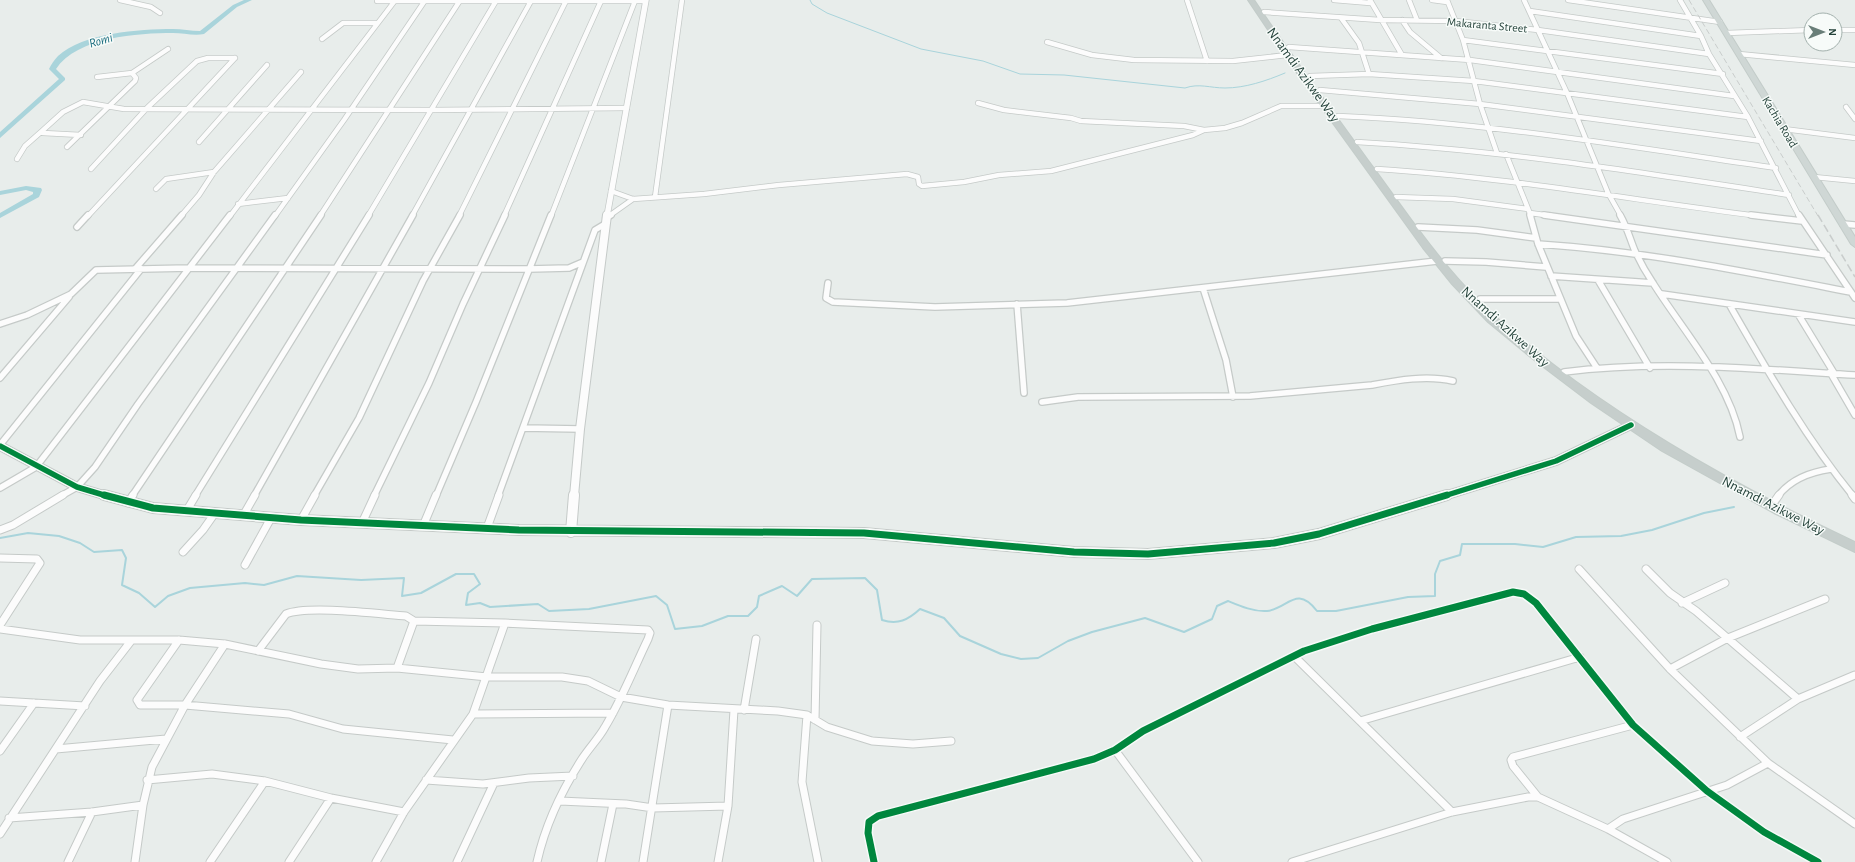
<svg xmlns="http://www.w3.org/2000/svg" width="1855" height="862" font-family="'Alegreya Sans',sans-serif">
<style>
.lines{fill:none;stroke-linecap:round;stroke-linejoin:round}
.stream-far1{stroke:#a9d4db;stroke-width:1}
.stream{stroke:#a9d4db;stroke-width:2}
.river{fill:#a9d4db;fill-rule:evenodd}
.minor-far2-casing{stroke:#c5cac8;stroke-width:6}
.minor-far1-casing{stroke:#c5cac8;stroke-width:8}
.minor-casing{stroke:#c5cac8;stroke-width:9}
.tertiary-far2-casing{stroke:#c5cac8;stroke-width:7}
.tertiary-far1-casing{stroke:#c5cac8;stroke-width:10}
.tertiary-casing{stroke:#c5cac8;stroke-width:12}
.primary-casing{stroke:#c3ccc9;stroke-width:2}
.trunk-casing{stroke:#c3ccc9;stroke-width:2}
.minor-far2{stroke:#fcfcfc;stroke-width:4.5}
.minor-far1{stroke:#fcfcfc;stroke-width:5.5}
.minor{stroke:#fcfcfc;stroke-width:7}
.tertiary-far2{stroke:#fcfcfc;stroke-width:5.5}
.tertiary-far1{stroke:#fcfcfc;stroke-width:8}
.tertiary{stroke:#fcfcfc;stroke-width:10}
.primary{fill:#cfd7d5;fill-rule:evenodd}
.trunk{fill:#c6cecc;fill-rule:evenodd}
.rail-far1{stroke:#c9cdcc;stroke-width:1;stroke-dasharray:5.5 3;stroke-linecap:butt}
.rail{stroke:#c9cdcc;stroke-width:1.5;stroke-dasharray:8 3.5;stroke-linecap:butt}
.cycleway-far1-casing{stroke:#f7fbf9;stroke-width:8}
.cycleway-casing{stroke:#f7fbf9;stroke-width:10}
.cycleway-far1{stroke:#00873e;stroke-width:5.5}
.cycleway{stroke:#00873e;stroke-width:7}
.labels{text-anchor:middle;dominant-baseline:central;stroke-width:3;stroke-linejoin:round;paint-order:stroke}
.far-street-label{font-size:12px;fill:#24423a;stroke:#f7fbf9}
.far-water-label{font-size:13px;font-style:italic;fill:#1c6f80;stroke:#f7fbf9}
.street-label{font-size:14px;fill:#24423a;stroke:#f7fbf9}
</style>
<rect width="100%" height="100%" fill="#e8edeb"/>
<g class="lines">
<path class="stream-far1" d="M810,0L812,4L827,13L921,49L983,61L1020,74L1064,75L1185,88C1199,83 1210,88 1225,88C1245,88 1266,81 1285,73"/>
<path class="stream" d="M0,538L28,533L59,536L80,543L94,552L122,550L126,558L122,585L139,593L155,607L168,596L190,588L245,583L264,585L297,576L361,580L404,578L402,596L421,593L456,574H474L480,584L468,593L466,605L480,603L490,607L538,604L549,611L589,609L656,596L667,605L675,629L702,626L728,616H748L757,607L759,596L782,586L797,596L812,579L865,578L877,590L882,620C898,625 908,620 920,609L944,618L960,636L1001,654L1021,659L1038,658L1068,641L1092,632L1145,618L1184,632L1212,619L1217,606L1228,601C1240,606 1254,612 1267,611C1288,609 1296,584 1317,611H1336L1408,597L1435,596V574L1440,561L1460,555L1462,544H1515L1543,547L1576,537L1621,536L1652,530L1704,513L1734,507"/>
<path class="river" d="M244,0H252L237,7L204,34C194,36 183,33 173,33C138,33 77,37 56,69L65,78V80L0,138V132L59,79L49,69C51,65 54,60 58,56C83,33 139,29 173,29C182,29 191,31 200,31L233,5Z
M26,186L41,188L42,190L39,197L0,218V213L33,194V192L26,190L0,195V191Z"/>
<defs>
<path id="minor-far2" d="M120,0L151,7L160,13
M1187,0L1207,61
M1334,0L1370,3
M1370,0L1402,55
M1409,0L1417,20
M1432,0L1447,2
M1447,0L1463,40L1480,104L1497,153
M1524,0L1567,93L1608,193L1621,216
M1568,0L1720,22
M1680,0L1701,36L1709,54L1748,117L1799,216
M377,1H645
M1530,11L1701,36
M1264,12L1380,20L1456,21L1538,30L1709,54
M1341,18L1359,43L1369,74
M1402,20L1410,32L1441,58
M1835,30H1855
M1727,33L1811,30
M322,39L343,23H376
M1463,40L1723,74
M1047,42L1092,55L1134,60L1233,61L1287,55
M1289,47L1470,60L1734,96
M1739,54L1855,65
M1310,76L1369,74L1474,81L1748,117
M97,77L132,73L168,49
M1320,90L1480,104L1761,141
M978,103L1004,110L1071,118L1081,121L1184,126L1204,130
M1846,107L1855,119
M1338,116C1485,122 1631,147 1776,168
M1784,129L1855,138
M81,135L43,133L42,131L63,112L83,102L124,109L431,110L627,108
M199,142L267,65
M1357,142C1502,150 1645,173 1789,195
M67,147L135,81L136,78L132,73
M1506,154L1531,216
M17,159L25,146L42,131
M91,169L147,108L197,61L208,58H235
M1377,169C1506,177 1632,200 1759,216
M1814,177L1855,181
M156,189L166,179L214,172
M611,191L633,199L704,194L779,185L907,174L918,177L919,184L922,186L964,182L999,175L1051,171L1193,135L1204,130L1225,128L1242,123L1281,106H1325
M655,197L682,0
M1396,197L1453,199L1528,209
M238,204L288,198
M1530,213L1552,216
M88,216L235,58
M181,216L199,195L214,172L301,72
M230,216L394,2
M275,216L344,120L424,2
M320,216L459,2
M368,216L496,1
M412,216L531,1
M459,216L566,1
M504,216L601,1
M551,216L635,1
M609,216L633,199"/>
<path id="minor-far1" d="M1530,215L1538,244L1576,336L1597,368
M1544,215L1827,255
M1620,215C1627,227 1630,239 1635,251C1640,262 1647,274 1653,283C1683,331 1729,381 1740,437
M1751,215L1802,221
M1799,215L1855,298
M606,218L611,215
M1843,224L1855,225
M77,227L88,215
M1418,227L1477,230L1536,238
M1538,244C1644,251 1747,272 1851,292
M1445,261L1486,262L1546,267
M135,269L182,215
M1551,276L1653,283
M1598,280L1650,368
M828,283L826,298L833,302L935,307L1067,303L1437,261
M1203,288L1226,360L1233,397
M1662,294L1855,322
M1480,299H1560
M1017,304L1024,393
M1729,304C1767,370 1805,437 1853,496
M1798,314L1834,373
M0,324L27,315L71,294L96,270L189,268L529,269L569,268L583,262
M1564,372C1661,360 1758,369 1855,375
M1830,372L1855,415
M0,378L69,297
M1042,402L1078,397L1250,396L1372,385C1398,380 1427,375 1453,381
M523,428L580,429
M0,445L141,269
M0,488L36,467L230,215
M61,496L77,487L95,467L138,404L275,215
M132,496L321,215
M195,496L369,215
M254,496L413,215
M314,496L359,418L423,281L460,215
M374,496L429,383L463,304L505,215
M436,496L476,402L551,215
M498,496L595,230L605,224
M1778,496C1791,479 1810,472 1831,469"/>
<path id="minor" d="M1852,495L1855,499
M1774,502L1779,495
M128,503L133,495
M187,510L196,495
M243,516L255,495
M301,520L315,495
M362,523L375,495
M423,526L436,495
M487,528L499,495
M0,530L13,525L63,495
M183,552L203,530L215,513
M0,558L37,559L40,563L0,625
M245,565L271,518
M1579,569L1670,669L1768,763L1855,824
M1646,569L1670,593L1696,611L1798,699
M1682,603L1725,583
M0,629L80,640H179L225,644L321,664L358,669L397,668L487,677H562L588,681L621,697L668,705L778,711L807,715L827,727L872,741L913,744L951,741
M179,640L137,700L140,705H185L289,714L343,729L453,740
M258,651L286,614C308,605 379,614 406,616L414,621L505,623L648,630L650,633L648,639C634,668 622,699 605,727C599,738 589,748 582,759C562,790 545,826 537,862
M1294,656L1452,812
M397,668L414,621
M1670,669L1728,638L1825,599
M0,701L85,706
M744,710L756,639
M473,714L613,713
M807,715L802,782L818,862
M815,720L817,625
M1360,721L1580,657
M1740,737L1798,699L1855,675
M56,749L166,739
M1115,750L1198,862
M0,751L34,703
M147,780L212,774L265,781L331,798L404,812
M426,780L483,784L529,778L573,776
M1538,797L1513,766L1511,760L1513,757L1633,725
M560,801L626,804L653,808L728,806
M9,818L92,812L143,805
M1608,829L1623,819L1727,785L1768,763
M0,834L100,681L131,641
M68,862L92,812
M135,862L143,805L152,767L185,705L225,644
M210,862L265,781
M289,862L331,798
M376,862L404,812L473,714L505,623
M457,862L494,783
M601,862L613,804
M643,862L668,705
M718,862L728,806L734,710
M874,862L868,833L869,822L878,816L1094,759L1115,750L1143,731L1304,651L1372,629L1513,592L1524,594L1536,603L1633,725L1707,791L1764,832L1818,862
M1292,862L1452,812L1528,797H1538L1608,829L1667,862"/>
<path id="tertiary-far2" d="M607,216L646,0"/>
<path id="tertiary-far1" d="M0,446L77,487L107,496
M574,496L580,429L607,215
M1444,496L1556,461L1631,425"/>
<path id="tertiary" d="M104,495L153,508L301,520L519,530L864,533L1074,552L1148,554L1274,543L1319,534L1447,495
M571,532L574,495"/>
<path id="primary" d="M1703,0H1709L1855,237V247L1851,244Z"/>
<path id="trunk" d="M1248,0H1254C1290,54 1329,106 1367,159C1402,206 1435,257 1477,299C1507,329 1541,356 1575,381C1663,445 1757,496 1855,542V552L1774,513L1662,451L1591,403L1533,359L1488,322L1452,284L1423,248L1301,79Z"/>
</defs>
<use href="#minor-far2" class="minor-far2-casing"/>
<use href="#minor-far1" class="minor-far1-casing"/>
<use href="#minor" class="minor-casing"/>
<use href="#tertiary-far2" class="tertiary-far2-casing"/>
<use href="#tertiary-far1" class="tertiary-far1-casing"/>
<use href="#tertiary" class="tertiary-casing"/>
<use href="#primary" class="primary-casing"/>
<use href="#trunk" class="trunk-casing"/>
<use href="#minor-far2" class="minor-far2"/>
<use href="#minor-far1" class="minor-far1"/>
<use href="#minor" class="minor"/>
<use href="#tertiary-far2" class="tertiary-far2"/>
<use href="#tertiary-far1" class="tertiary-far1"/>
<use href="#tertiary" class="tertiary"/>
<use href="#primary" class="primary"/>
<use href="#trunk" class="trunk"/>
<path class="rail-far1" d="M1689,0L1818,216"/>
<path class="rail" d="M1818,215L1855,277"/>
<defs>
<path id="cycleway-far1" d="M0,446L77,487L107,496
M1444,496L1556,461L1631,425"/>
<path id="cycleway" d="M104,495L153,508L301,520L519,530L864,533L1074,552L1148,554L1274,543L1319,534L1447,495
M874,862L868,833L869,822L878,816L1094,759L1115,750L1143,731L1304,651L1372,629L1513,592L1524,594L1536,603L1633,725L1707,791L1764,832L1818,862"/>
</defs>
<use href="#cycleway-far1" class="cycleway-far1-casing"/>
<use href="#cycleway" class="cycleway-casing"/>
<use href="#cycleway-far1" class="cycleway-far1"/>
<use href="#cycleway" class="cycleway"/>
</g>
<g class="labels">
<g class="far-street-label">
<text transform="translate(1487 25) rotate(5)">Makaranta Street</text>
<text transform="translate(1780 122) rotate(59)">Kachia Road</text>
</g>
<g class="far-water-label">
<text transform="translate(101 41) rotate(-17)">Romi</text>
</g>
<g class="street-label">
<text transform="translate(1303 75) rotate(54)">Nnamdi Azikwe Way</text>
<text transform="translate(1505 327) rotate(42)">Nnamdi Azikwe Way</text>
<text transform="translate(1773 506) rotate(27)">Nnamdi Azikwe Way</text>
</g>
</g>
<g transform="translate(1823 32) rotate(90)"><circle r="19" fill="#f7fbf9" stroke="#a3b1ad"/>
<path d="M0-3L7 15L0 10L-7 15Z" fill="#697e78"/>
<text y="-6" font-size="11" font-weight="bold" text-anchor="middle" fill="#24423a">N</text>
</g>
</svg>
